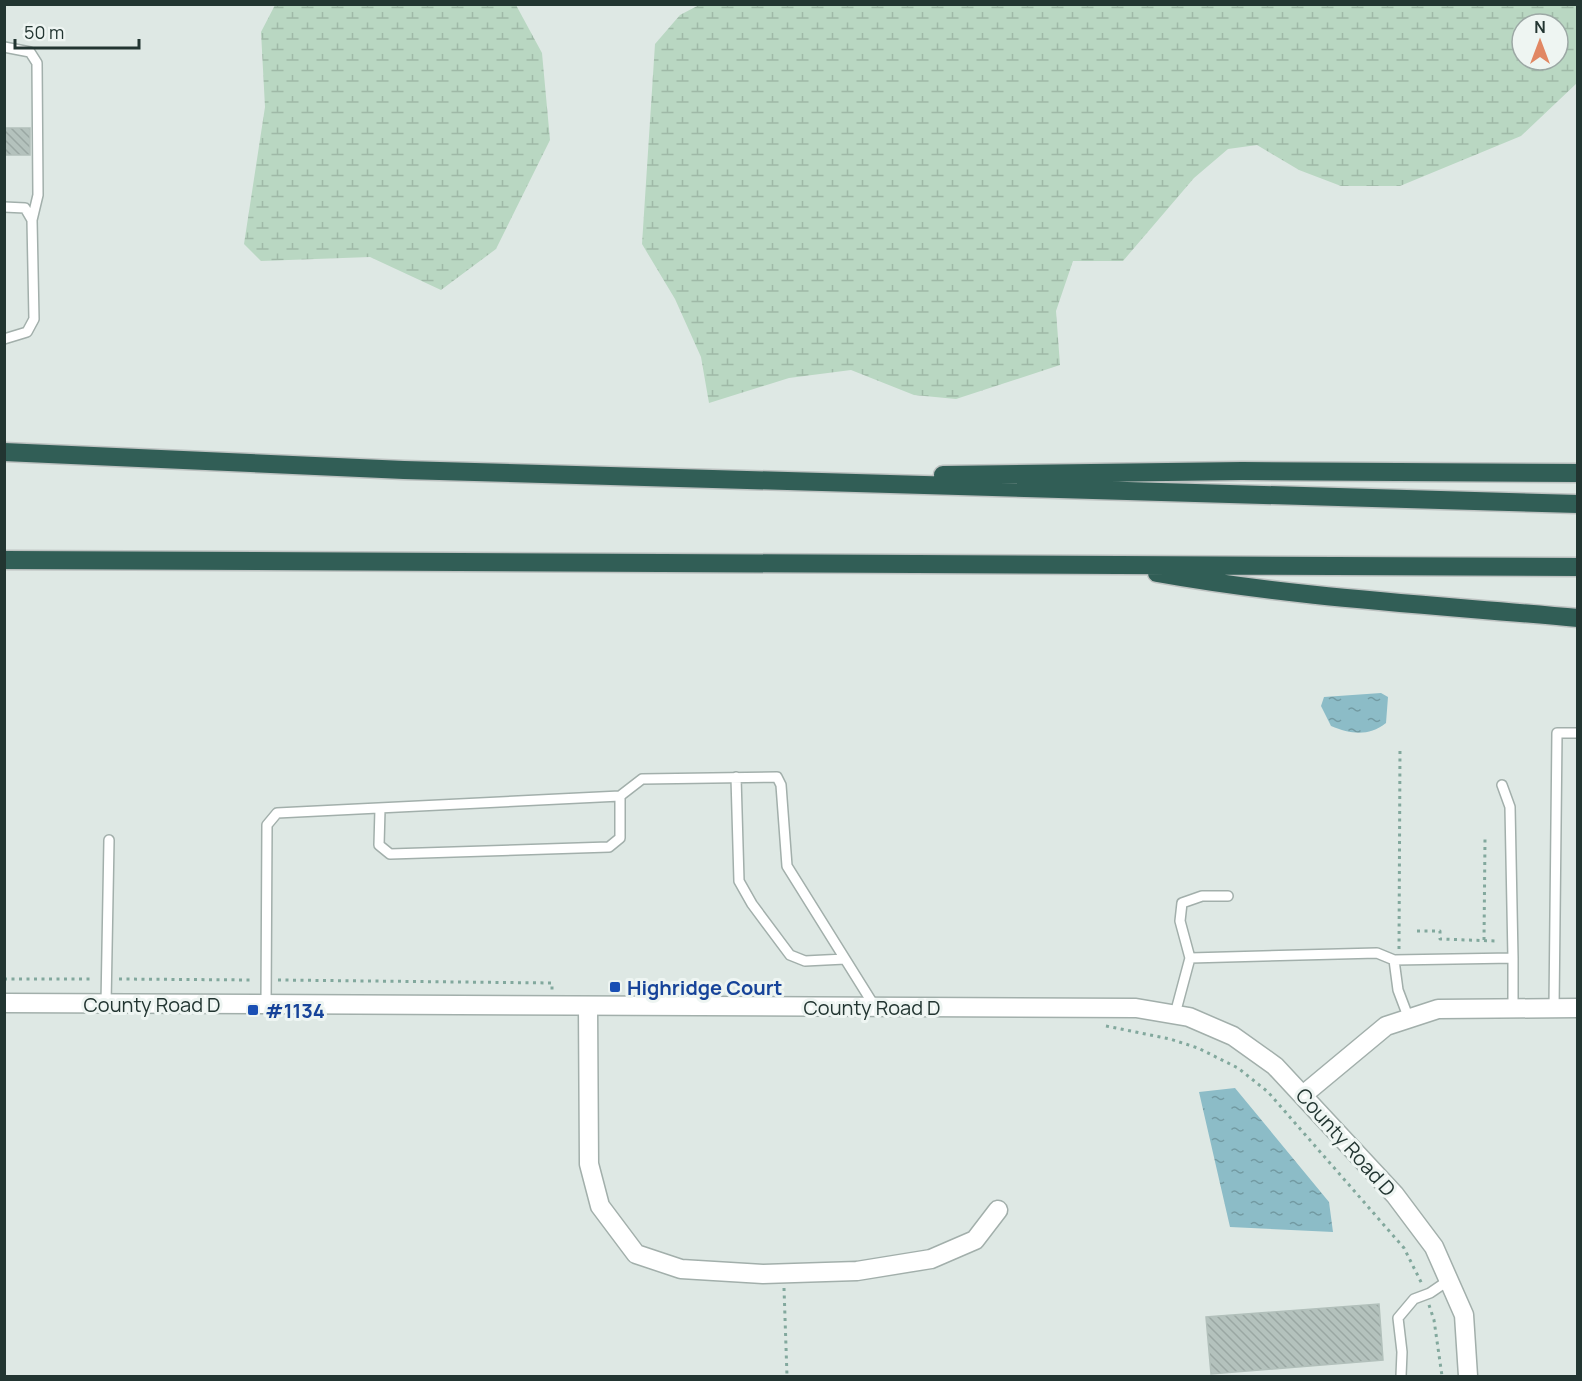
<svg xmlns="http://www.w3.org/2000/svg" width="1582" height="1381" font-family="Manrope,sans-serif">
<style>
.wetland{fill:url(#wetland-marsh);fill-rule:evenodd}
.water{fill:url(#water-ripples)}
.building{fill:url(#building-back-hatch);stroke:#b2c0bb;stroke-width:1.5}
.lines{fill:none;stroke-linecap:round;stroke-linejoin:round}
.service-casing{stroke:#a2afab;stroke-width:12}
.minor-casing{stroke:#a2afab;stroke-width:21}
.tertiary-casing{stroke:#a2afab;stroke-width:21}
.motorway-casing{stroke:#bdc2c1;stroke-width:21}
.path{stroke:#82a89d;stroke-width:3;stroke-dasharray:3 4.5;stroke-linecap:butt}
.service{stroke:#fff;stroke-width:9}
.minor{stroke:#fff;stroke-width:18}
.tertiary{stroke:#fff;stroke-width:18}
.motorway{stroke:#315e56;stroke-width:18}
.transit-dot{fill:#1a4fb4;stroke:#eef5f2;stroke-width:2}
.labels{text-anchor:middle;dominant-baseline:central;stroke-width:6;stroke-linejoin:round;paint-order:stroke}
.transit-label{font-size:20px;font-weight:bold;fill:#164399;stroke:#eef5f2;text-anchor:start}
.street-label{font-size:20px;fill:#223531;stroke:#eef5f2}
</style>
<defs>
<pattern id="wetland-marsh" width="20" height="14" patternUnits="userSpaceOnUse" patternTransform="scale(1.5)"><rect width="20" height="14" fill="#b9d7c2"/><path d="M1 5h8M5 5V1M11 12h8M15 12V8" fill="none" stroke="#9fb9a7"/></pattern>
<pattern id="water-ripples" width="26" height="14" patternUnits="userSpaceOnUse" patternTransform="scale(1.5)"><rect width="26" height="14" fill="#8cbcc7"/><path d="M2 4q2-2 4 0t4 0M15 11q2-2 4 0t4 0" fill="none" stroke="#729aa2"/></pattern>
<pattern id="building-back-hatch" width="6" height="6" patternUnits="userSpaceOnUse" patternTransform="scale(1.5)"><rect width="6" height="6" fill="#b4c2bd"/><path d="M-1 5l2 2M0 0l6 6M5-1l2 2" fill="none" stroke="#9aa7a3"/></pattern>
</defs>
<rect width="100%" height="100%" fill="#dee8e4"/>
<path class="wetland" d="M701,4L1577,5V83L1521,136L1400,186H1341L1299,170L1257,145L1228,149L1194,178L1123,261H1073L1056,311L1060,365L956,399L914,395L851,370L789,378L709,403L701,357L675,299L642,244L655,44L680,15ZM1522,24H1558V60H1522Z
M275,5H516L542,53L550,140L496,249L441,290L370,257L261,261L244,244L265,107L261,32Z"/>
<path class="water" d="M1381,693L1388,697L1386,723C1368,737 1351,734 1331,726L1321,706L1324,697Z
M1235,1088L1329,1202L1333,1232L1230,1227L1199,1092Z"/>
<path class="building" d="M4,128H30V155H4Z
M1379,1304L1383,1360L1211,1374L1206,1317Z"/>
<g class="lines">
<defs>
<path id="service" d="M4,47L30,52L37,63L38,195L32,220
M4,207L25,208L32,220L34,319L27,332L4,339
M736,777L739,881L752,904L790,955L805,961L845,959
M1502,785L1510,807L1513,958
M620,796L642,779L777,777L781,785L787,866L875,1007
M1190,958L1377,953L1394,960L1398,990L1409,1019
M1394,960L1513,958V1008
M106,1004L109,840
M266,1004L267,825L277,813L620,796V838L609,847L390,854L379,845L380,809
M1554,1008L1557,733H1578
M1175,1014L1190,958L1180,921L1182,903L1202,896H1228
M1401,1376L1402,1352L1398,1318L1414,1299L1430,1293L1449,1280"/>
<path id="minor" d="M588,1006L589,1164L600,1206L636,1254L681,1269L763,1274L857,1271L931,1259L975,1240L998,1210
M1303,1095L1386,1026L1438,1009L1578,1008"/>
<path id="tertiary" d="M4,1003L1136,1008L1189,1017L1233,1036L1275,1066L1395,1195L1434,1247L1464,1315L1468,1376"/>
<path id="motorway" d="M4,452L404,470L1578,504
M943,475L1242,471L1578,473
M4,560L1578,567
M1157,573C1296,598 1438,605 1578,618"/>
</defs>
<use href="#service" class="service-casing"/>
<use href="#minor" class="minor-casing"/>
<use href="#tertiary" class="tertiary-casing"/>
<use href="#motorway" class="motorway-casing"/>
<path class="path" d="M1417,931H1440V939L1495,941
M1484,940L1485,839
M1399,949L1400,747
M4,979H94
M119,979L253,980
M278,980L552,983V990
M1106,1026L1170,1039L1198,1048L1238,1068L1268,1092L1404,1248L1422,1284
M784,1288L787,1376
M1429,1305L1434,1320L1442,1376"/>
<use href="#service" class="service"/>
<use href="#minor" class="minor"/>
<use href="#tertiary" class="tertiary"/>
<use href="#motorway" class="motorway"/>
</g>
<g class="transit-dot">
<rect x="609" y="981" width="12" height="12" rx="3"/>
<rect x="247" y="1004" width="12" height="12" rx="3"/>
</g>
<g class="labels">
<g class="transit-label">
<text x="627" y="987">Highridge Court</text>
<text x="265" y="1010">#1134</text>
</g>
<g class="street-label">
<text x="152" y="1004">County Road D</text>
<text x="872" y="1007">County Road D</text>
<text transform="translate(1346 1142) rotate(48)">County Road D</text>
</g>
</g>
<rect width="1582" height="1381" fill="none" stroke="#223531" stroke-width="12"/>
<g transform="translate(1540 42)"><circle r="28" fill="#eef5f2" stroke="#9ca8a5" stroke-width="1.5"/>
<path d="M0-4.5L10 22L0 15L-10 22Z" fill="#e18763"/>
<text y="-9" font-size="16" font-weight="bold" text-anchor="middle" fill="#223531">N</text>
</g>
<path d="M15 39v9h124v-9" fill="none" stroke="#223531" stroke-width="3"/>
<text x="24" y="39" font-size="18" fill="#223531" stroke="#eef5f2" stroke-width="4.5" paint-order="stroke">50 m</text>
</svg>
